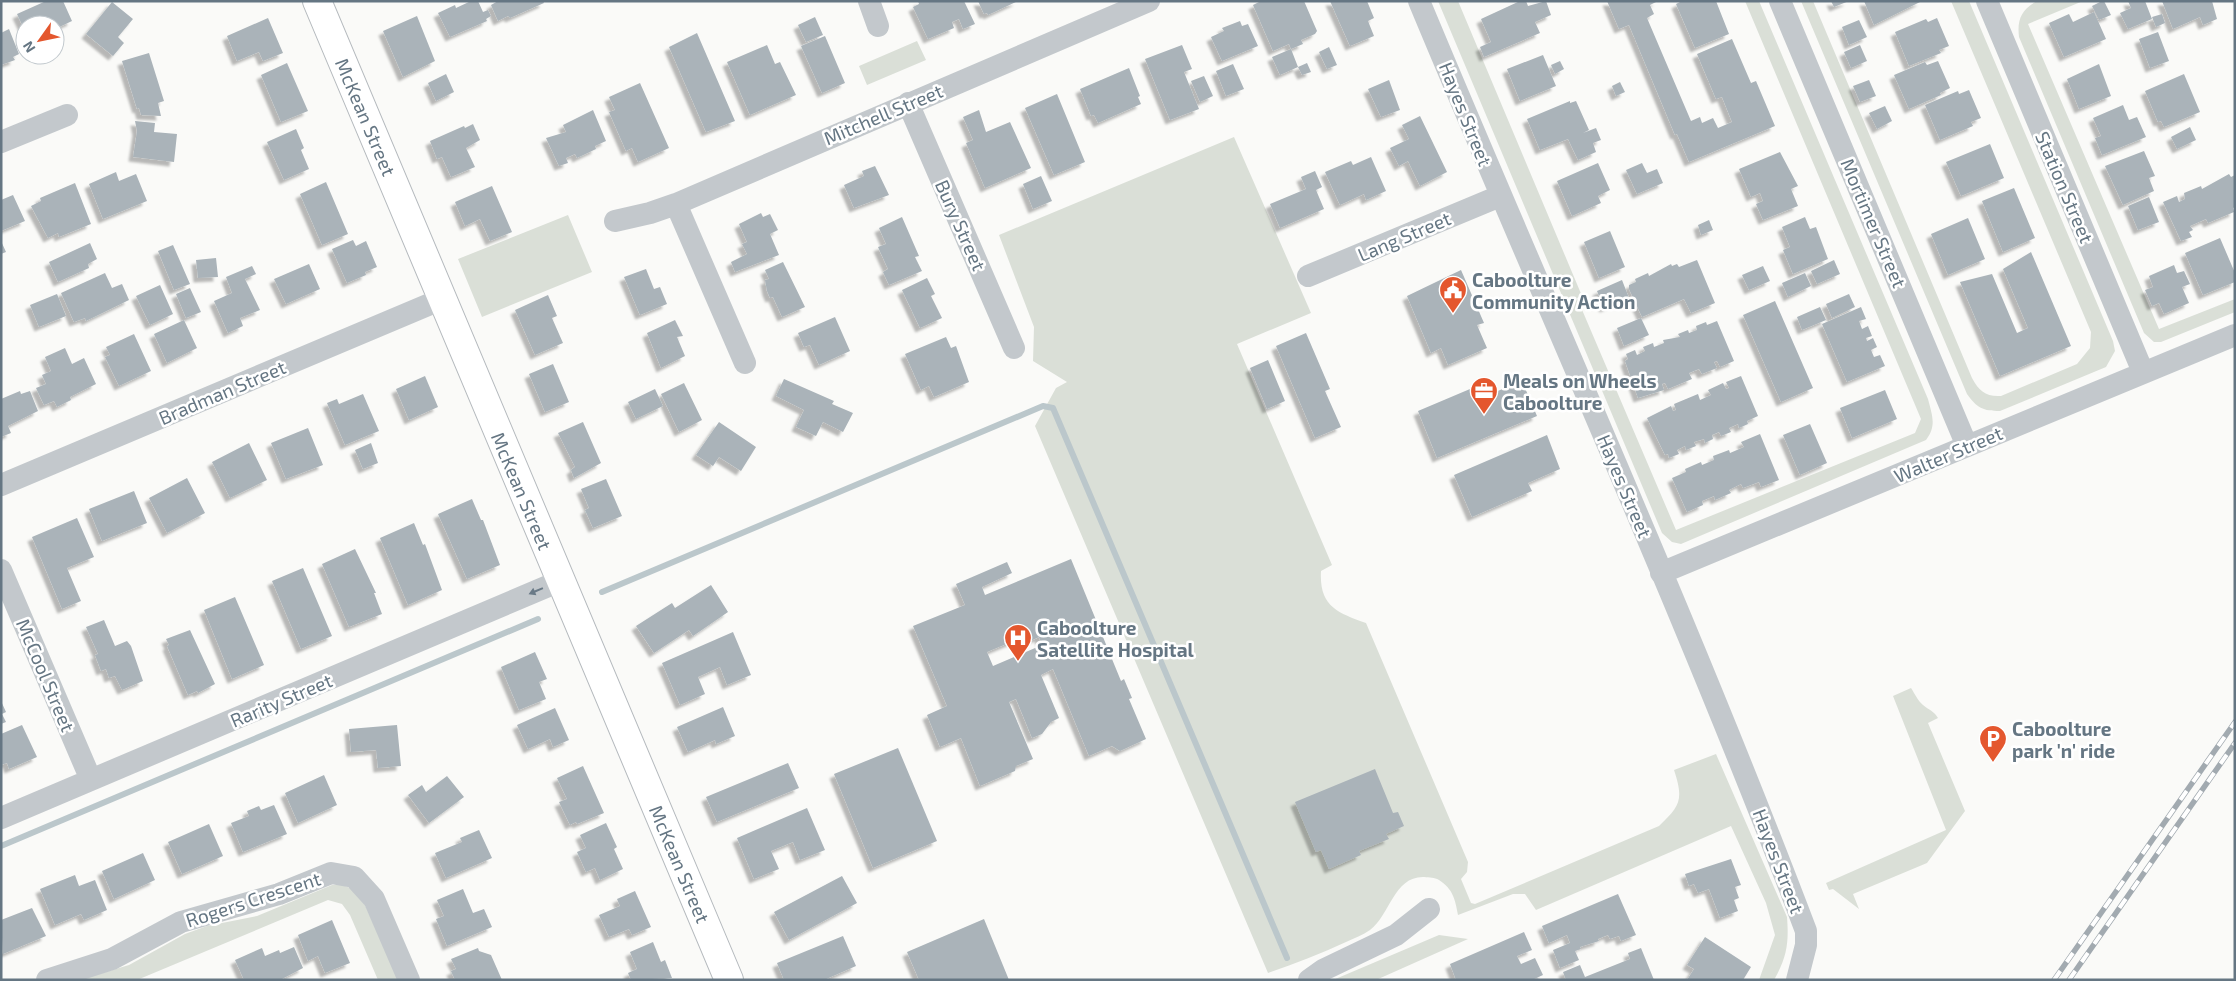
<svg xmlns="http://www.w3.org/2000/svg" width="2236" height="981" font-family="'Exo 2',sans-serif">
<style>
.green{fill:#dadfd7}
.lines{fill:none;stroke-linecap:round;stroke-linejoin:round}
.stream{stroke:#bbc7cb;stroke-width:6}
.building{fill:#aab3b9;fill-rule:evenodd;filter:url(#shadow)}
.major-casing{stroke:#b5babe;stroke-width:30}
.minor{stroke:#c3c8cc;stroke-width:22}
.major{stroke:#fff;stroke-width:28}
.rail-casing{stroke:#a2aab0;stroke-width:5.5}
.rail{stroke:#fff;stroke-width:4;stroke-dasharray:11;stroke-linecap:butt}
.oneway{fill:#6a7a87}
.labels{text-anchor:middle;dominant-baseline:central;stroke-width:5;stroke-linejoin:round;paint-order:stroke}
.street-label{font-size:19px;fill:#657683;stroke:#fff}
.poi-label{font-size:19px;font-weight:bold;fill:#657683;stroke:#fff;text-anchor:start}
</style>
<defs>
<filter id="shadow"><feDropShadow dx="-4.5" dy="4.5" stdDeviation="1" flood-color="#0004"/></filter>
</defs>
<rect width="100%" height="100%" fill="#fafaf8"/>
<path class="green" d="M1438,1H1458L1582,296L1577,298L1676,530L1915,433L1921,419L1745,1H1759L1928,399C1932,415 1937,426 1926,440L1681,544L1672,542L1662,533Z
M1801,1H1813L1972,378C1979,391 1986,397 2001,396L2077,364L2090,348L2091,332L1951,1H1969L2113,341L2115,351L2106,367L2000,411C1983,411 1977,408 1967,394Z
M2037,1H2083L2028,24L2159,329L2235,299V312L2161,342H2154L2144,333L2019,37C2017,20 2021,10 2037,1Z
M917,41L926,60L867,85L859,66Z
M1234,137L1311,313L1237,344L1332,565L1321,571C1319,606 1337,613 1366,623L1468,862L1467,872L1461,879L1471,903L1475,904L1659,826C1680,806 1684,800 1674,770L1716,754L1787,917C1789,943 1787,957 1774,980H1759L1775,935L1766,903L1731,826L1536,910L1525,894H1513L1458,915C1455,899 1453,889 1439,880C1434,877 1430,878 1424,877C1394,876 1390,915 1370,930C1363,935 1354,938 1346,942C1320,954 1294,964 1268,973L1035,426L1056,388L1067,382L1033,361L1034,327L999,235Z
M568,215L592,272L482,317L458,259Z
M1911,688C1915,694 1918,701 1923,705C1929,710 1934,711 1938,718L1928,723L1965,811L1927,863L1853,894L1859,909L1833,889L1829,890L1826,883L1946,830L1893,696Z
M332,885H343L359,892L399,980H378L350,915L342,904L328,900L137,980H79L129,965L185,934L207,926L257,916Z
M1439,935L1468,939L1376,980H1333Z"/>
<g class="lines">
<path class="stream" d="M602,592L1043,406L1053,408L1287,958
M1,846L538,619"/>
</g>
<path class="building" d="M46,1H63L72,21L55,29V25H25V31L17,14Z
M471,1H478L483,12L488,10L491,16L486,19L487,21L450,37L438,13L455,5L456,8Z
M498,1H543L544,3L510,18L508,16L498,21L491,5Z
M918,1H964L975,24L963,29L959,19L952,22L954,28L928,39L913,7L919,4Z
M978,1H1018L988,15L987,13L984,14Z
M1261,1H1304L1317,31L1315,34L1301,40L1303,44L1291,49L1289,44L1273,51L1253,5Z
M1330,1H1367L1374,18L1368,21L1374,36L1350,46Z
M1520,1H1526L1528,6L1546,1L1551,15L1535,22L1540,33L1484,57L1480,47L1491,42L1481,19Z
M1607,1H1658L1650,5L1654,14L1647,18L1691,121L1700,117L1702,123L1713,118L1718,128L1732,122L1722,97L1716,99L1697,54L1732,39L1751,83L1756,81L1775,126L1689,162L1677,134L1675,135L1629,25L1619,29Z
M1682,1H1716L1729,34L1695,48L1676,4Z
M1831,1H1849L1834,7Z
M1864,1H1922L1874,25Z
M2102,1H2104L2111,15L2099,20L2092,6Z
M2128,1H2145L2152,19L2128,29L2120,13L2131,8Z
M2162,1H2212L2217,19L2203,25L2200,17L2173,29Z
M112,2L133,19L118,37L124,43L113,56L86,34Z
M2094,12L2106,39L2064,57L2049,23L2069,14L2073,22Z
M2162,14L2165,23L2156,27L2152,17Z
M417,16L435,61L403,77L383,31Z
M815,17L823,35L806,42L798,25Z
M268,18L283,53L263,61L259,52L237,61L227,36Z
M1937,18L1949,46L1939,50L1941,53L1909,66L1895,32L1926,19L1928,22Z
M1859,20L1867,37L1849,45L1842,27Z
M1240,21L1242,26L1248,24L1258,46L1222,61L1211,37L1224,31L1222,28Z
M9,29L19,54L13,57L15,60L1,65V33Z
M2158,32L2169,61L2150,68L2139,39Z
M697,33L735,121L706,132L669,47Z
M825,36L845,83L822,93L801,46Z
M767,45L775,64L780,62L796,95L750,115L727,62Z
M1182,45L1192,69L1184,72L1199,109L1170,120L1145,59Z
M1860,45L1867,61L1851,68L1844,52Z
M1329,47L1337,65L1327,69L1319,52Z
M1291,49L1298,67L1280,75L1272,57Z
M149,53L164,101L158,103L161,116L141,115L139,108L137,109L122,61Z
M1543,55L1556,86L1520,101L1507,69Z
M1560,61L1564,69L1555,74L1551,65Z
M1938,61L1950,88L1940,93L1941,95L1909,109L1894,75L1925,62L1927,65Z
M287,63L308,111L281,122L261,75Z
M1307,63L1311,72L1302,75L1298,67Z
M1233,64L1244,89L1226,96L1216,71Z
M2099,64L2111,96L2079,109L2067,79Z
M1129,68L1140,96L1138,97L1141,104L1098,123L1094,115L1091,116L1080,89Z
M446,74L454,92L436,101L428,83Z
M2184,74L2200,112L2164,127L2161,121L2158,122L2145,91Z
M1204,76L1213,96L1200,102L1191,81Z
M1389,80L1400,110L1381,117L1368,89Z
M1869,80L1876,96L1860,102L1853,86Z
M1620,82L1625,92L1616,96L1612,86Z
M640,83L669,148L638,162L632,148L626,151L609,112L615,110L609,97Z
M1969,90L1981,118L1971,122L1973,126L1940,140L1925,105L1958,91L1959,94Z
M1057,94L1085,162L1054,175L1025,108Z
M1570,101V103L1576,101L1589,130L1583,133L1596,128L1601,140L1593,143L1596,152L1578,160L1568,139L1540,150L1527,119Z
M2123,105L2129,120L2137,117L2146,137L2102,155L2095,138L2101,136L2093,118Z
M1885,106L1892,121L1877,129L1869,113Z
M593,110L606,141L595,146L596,149L577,158L575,154L566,158L568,163L559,166L546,138L566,132L563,125Z
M979,110L986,132L1010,122L1031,168L985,188L966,143L973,140L963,117Z
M1420,116L1447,172L1420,186L1408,161L1399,166L1390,148L1409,139L1402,125Z
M135,121L155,123L154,132L177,134L174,162L133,157L137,131Z
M473,124L480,140L466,148L475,167L451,177L442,157L437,159L430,141L464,126L465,128Z
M2190,127L2196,140L2177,149L2171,137Z
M296,129L304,148L301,150L309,169L284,180L267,142Z
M1990,144L2004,178L1961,196L1946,162Z
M2144,151L2155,176L2149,178L2154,191L2123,205L2105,166Z
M1780,152L1798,186L1791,189L1798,206L1763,220L1756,204L1763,201L1760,193L1751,197L1739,169Z
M1371,157L1386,191L1366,200L1364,194L1340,205L1325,172L1351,161L1353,165Z
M1598,163L1610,190L1598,196L1601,203L1572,216L1557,181Z
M1642,163L1647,173L1657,169L1663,183L1637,194L1626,170Z
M875,166L889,195L854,208L844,185L864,176L862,171Z
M1315,171L1322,187L1316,190L1324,209L1280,228L1270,204L1306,189L1301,177Z
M116,172L119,181L136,174L147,201L103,219L89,184Z
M2229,174L2231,177L2235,175V207L2233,208L2234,212L2208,223L2206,219L2190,226L2193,230L2189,232L2192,237L2181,241L2163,202L2177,196L2179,202L2185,199L2184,193L2201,186L2202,189Z
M1041,176L1052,201L1033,209L1023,184Z
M326,182L348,234L322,245L300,194Z
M75,183L91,224L59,237L58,233L48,238L31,206L41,201L40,198Z
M492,186L512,232L490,241L480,219L465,226L455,202Z
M2014,188L2035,238L2003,252L1982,201Z
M13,195L25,221L1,231V200Z
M2149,197L2159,222L2138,230L2128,206Z
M761,213L763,217L770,214L778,230L770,234L779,255L735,272L731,262L747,254L742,244L747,242L739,224Z
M902,217L919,256L915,257L922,271L889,285L883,272L888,269L878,247L886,244L879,228Z
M1805,217L1810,229L1816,227L1828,259L1793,274L1783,250L1790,247L1782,227Z
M1968,218L1985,259L1948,275L1931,234Z
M1709,220L1713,230L1701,235L1698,225Z
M1610,231L1625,267L1599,278L1584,242Z
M2220,238L2235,273V282L2203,295L2185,253Z
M353,240L356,246L366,241L377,267L365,272L366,275L347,283L332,249Z
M1,241L6,252L1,254Z
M90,243L97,259L88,264L89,268L58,282L49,262Z
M173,245L190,284L174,290L158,251Z
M2031,252L2071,346L2000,376L1960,282L1992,274L2017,333L2028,328L2003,269Z
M216,258L218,277L198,278L196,260Z
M1697,260L1715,303L1691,313L1684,299L1642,317L1629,289V285L1636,282L1635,279L1648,273L1649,276L1671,264L1672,266L1677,264L1679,267Z
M1834,260L1840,274L1817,284L1811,271Z
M783,262L805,307L782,317L773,297L770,298L767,291L765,280L769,279L765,270Z
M309,264L320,289L286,304L274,279Z
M2174,265L2177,273L2184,271L2190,284L2182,287L2189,303L2164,314L2159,303L2152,306L2145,290L2153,287L2149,276Z
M252,266L256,274L245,279L260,310L240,318L243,326L228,333L214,301L232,293L226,277Z
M1763,266L1770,281L1749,290L1742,275Z
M646,269L654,289L660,287L667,304L640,315L624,277Z
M1461,270L1484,323L1477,325L1487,348L1448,365L1441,348L1431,353L1407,296Z
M105,273L112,288L122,284L129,300L86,321L85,318L74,322L61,293Z
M1805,273L1811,286L1788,297L1782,283Z
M927,278L935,294L931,296L942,318L920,328L902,290Z
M1622,280L1629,298L1604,308L1597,291Z
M160,285L173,314L150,325L136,296Z
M190,288L201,312L186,318L176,294Z
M57,294L66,316L39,327L30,305Z
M1849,294L1855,307L1832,318L1826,304Z
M548,295L557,316L552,318L563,343L535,355L515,310Z
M1775,301L1813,388L1781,402L1743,315Z
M1820,307L1826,320L1802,330L1797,317Z
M1861,307L1866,319L1859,321L1862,329L1868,326L1872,336L1866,338L1867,341L1873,338L1877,347L1871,350L1874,357L1880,355L1885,366L1847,382L1822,324Z
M835,317L850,351L819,365L810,345L804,347L798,333Z
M1641,318L1649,335L1624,346L1617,328Z
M184,320L197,348L167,363L154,334Z
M675,320L683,336L677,337L685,356L661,368L647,333Z
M1717,321L1734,361L1720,367L1717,361L1714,362L1717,368L1702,374L1699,369L1689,373L1692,379L1668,389L1665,383L1662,384L1664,390L1638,398L1625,361L1628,359L1626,354L1635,350L1637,355L1645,351L1643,347L1653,343L1654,347L1664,343L1663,340L1680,337L1678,334L1688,330L1689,333L1697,330L1696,326L1706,322L1707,325Z
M1306,333L1330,389L1325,391L1341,427L1315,438L1276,346Z
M134,334L151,371L119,386L105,357L110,355L106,347Z
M946,337L951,348L956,346L969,382L934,397L929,386L921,390L905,354Z
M65,348L72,364L84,358L96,384L70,397L71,400L57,407L54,401L44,405L36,388L46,384L42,375L51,371L45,357Z
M1268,360L1285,401L1267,409L1250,368Z
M553,364L569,402L545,412L529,374Z
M425,376L438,407L409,420L396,389Z
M1741,376L1758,416L1747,421L1748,424L1739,428L1738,424L1729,428L1731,432L1721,436L1719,432L1712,435L1713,439L1705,443L1704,439L1694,442L1696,446L1686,450L1685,446L1677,450L1679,454L1669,458L1668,454L1665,455L1647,418L1671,406L1673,411L1676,410L1674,404L1698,394L1700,400L1711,395L1708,390L1723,383L1726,389L1729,388L1726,382Z
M784,379L834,401L832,404L853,413L843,432L823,422L816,436L796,427L804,410L776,396Z
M1522,381L1537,416L1437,458L1418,411L1470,389L1476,400Z
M684,383L702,420L679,432L661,394Z
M655,389L663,406L636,419L628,402Z
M1885,390L1897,419L1852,438L1840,408Z
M20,391L21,394L30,391L38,411L8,426L11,433L1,437V399Z
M363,394L379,431L345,445L327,403L337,399L339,404Z
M583,422L601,463L574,478L571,470L575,467L558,433Z
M719,422L756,447L741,471L719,457L713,466L696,455Z
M1810,424L1827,463L1800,475L1783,435Z
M308,428L323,465L286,479L271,443Z
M1760,434L1779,480L1761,487L1759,482L1743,488L1741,484L1729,490L1731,493L1715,500L1714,496L1702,501L1703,505L1687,512L1672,478L1686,472L1685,469L1701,462L1702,465L1714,460L1713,456L1729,450L1730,453L1744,447L1741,442Z
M1547,435L1560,469L1528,483L1532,491L1472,517L1454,475Z
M249,443L267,480L230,498L212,462Z
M371,443L378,463L363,469L355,450Z
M187,478L205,513L167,533L149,498Z
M606,479L622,516L593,528L585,510L589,508L581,489Z
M134,491L147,523L102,541L89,509Z
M472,499L481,520H483L500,565L467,579L438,514Z
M77,518L94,557L67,568L81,601L62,609L32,537Z
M414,523L423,545L425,544L442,590L408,605L380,538Z
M355,549L376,593H374L382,614L349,627L322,564Z
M1071,559L1121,681L1124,679L1132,698L1129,699L1146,739L1120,751L1112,746L1089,756L1053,669L1041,675L1059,718L1051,722L1042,734L1032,738L1016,699L1009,702L1033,759L1016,766L1015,771L980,786L961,738L940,747L927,715L947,706L913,626L965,605L956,584L1007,562L1012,573L982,587L985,595ZM1039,637L1042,645L993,666L987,652L1016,640L1019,646Z
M303,568L332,636L301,649L272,581Z
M711,585L728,612L693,636L689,630L654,653L636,626L672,603L675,608Z
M235,597L264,665L232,679L204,610Z
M104,620L115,646L127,641L131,646L143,681L122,690L115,676L109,678L106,669L101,671L95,655L98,654L86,627Z
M190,630L215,684L198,693L197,691L188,695L167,646L169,645L166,639Z
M733,632L751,675L727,685L720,667L698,677L705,694L680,705L662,663Z
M535,652L547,679L539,682L546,699L519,710L501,667Z
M1,701L6,712L2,714L6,722L1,724Z
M723,707L735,736L716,744L715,740L688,752L677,727Z
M555,708L569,740L553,747L550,739L528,749L517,725Z
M22,725L37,757L9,769L7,763L1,765V734Z
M397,725L401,766L378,768L376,750L351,752L349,729Z
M898,748L937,841L873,868L834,774Z
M788,763L799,788L717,822L706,797Z
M583,766L604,813L577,824L576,822L570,825L559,802L567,799L557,778Z
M1375,769L1393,813L1398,812L1404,826L1386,834L1389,839L1359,851L1361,855L1329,869L1321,850L1316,852L1295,802Z
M324,775L337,805L298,823L285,793Z
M447,776L464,797L429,823L408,795L422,785L426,792Z
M274,805L287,834L243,852L231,823L249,816L247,811L259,806L261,810Z
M807,808L825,850L800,860L793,842L771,851L779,869L754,879L737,838Z
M606,823L617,847L614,849L623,869L600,880L595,868L586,872L577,852L586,848L580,835Z
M209,824L223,856L182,874L168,842Z
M479,830L492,858L446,878L435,853L462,842L460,838Z
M143,853L155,880L114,899L102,871Z
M1731,859L1741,885L1735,887L1739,898L1734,900L1738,911L1720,918L1709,889L1698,893L1694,884L1689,886L1685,874Z
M75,875L79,886L95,880L107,910L84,920L81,914L55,925L40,889Z
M842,876L857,903L789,940L774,912Z
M463,889L473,913L484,909L492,927L447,946L436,919L444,916L437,900Z
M635,891L651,927L632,935L629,929L609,937L599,915L620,906L617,899Z
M1618,894L1636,935L1621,941L1619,936L1610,939L1608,935L1598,939L1599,941L1580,947L1581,949L1575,951L1579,960L1560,968L1553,950L1570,943L1567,935L1549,943L1542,926Z
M32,908L46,936L3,954L1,920Z
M984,919L1009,980H919L907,952Z
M332,920L350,963L325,973L318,956L308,961L298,935Z
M1524,932L1532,950L1517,956L1521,964L1535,958L1543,975L1532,980H1456L1450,964Z
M843,936L856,966L824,980H784L777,963Z
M1705,937L1751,967L1743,980H1687L1694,969L1687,965Z
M653,942L661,962L665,960L672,978L631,980L628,973L637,969L630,952Z
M294,947L303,968L280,980H244L235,960L262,948L265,956L279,950L280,953Z
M478,948L479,951L491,955L502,980H455L451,971L456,969L451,959Z
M1641,948L1654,980H1566L1563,972L1580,965L1585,977L1630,959L1628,953Z"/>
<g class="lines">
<defs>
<path id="major" d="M317,1L729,980"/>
</defs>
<use href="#major" class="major-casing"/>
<path class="minor" d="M869,1L878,26
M1419,1C1548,311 1687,617 1806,931V945L1797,980
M1780,1L1967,446
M1987,1L2143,372
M908,103L1014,348
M1,142L67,115
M676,204L745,363
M615,221L650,213L676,204L1149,1
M1308,276L1500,196
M1,485L442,299
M1,570L91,780
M1661,573L2235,335
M1,818L560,581
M47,980L112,959L181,922L279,894L331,873L354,877L374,899L409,980
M1309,980L1323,970L1396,935L1429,909"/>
<use href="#major" class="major"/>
<defs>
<path id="rail" d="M2054,980L2235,722
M2069,980L2235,743"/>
</defs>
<use href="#rail" class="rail-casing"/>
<use href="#rail" class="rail"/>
</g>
<defs><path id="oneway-solid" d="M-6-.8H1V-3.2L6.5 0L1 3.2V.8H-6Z" transform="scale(1.25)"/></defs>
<use class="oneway" href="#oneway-solid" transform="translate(536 591) rotate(157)"/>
<defs>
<symbol id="civic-pin" viewBox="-11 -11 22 30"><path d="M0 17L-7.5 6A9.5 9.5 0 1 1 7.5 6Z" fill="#e4572e" stroke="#fff"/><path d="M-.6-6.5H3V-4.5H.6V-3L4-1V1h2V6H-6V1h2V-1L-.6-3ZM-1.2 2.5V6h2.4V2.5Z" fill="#fff"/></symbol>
<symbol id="office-pin" viewBox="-11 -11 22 30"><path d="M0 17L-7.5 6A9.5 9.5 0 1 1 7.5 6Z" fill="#e4572e" stroke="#fff"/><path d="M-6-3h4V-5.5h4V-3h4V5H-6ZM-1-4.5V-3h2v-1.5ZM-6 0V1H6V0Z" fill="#fff"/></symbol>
<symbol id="hospital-pin" viewBox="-11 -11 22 30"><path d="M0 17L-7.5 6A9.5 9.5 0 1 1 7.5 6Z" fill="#e4572e" stroke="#fff"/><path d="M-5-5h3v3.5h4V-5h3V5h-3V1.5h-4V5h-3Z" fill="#fff"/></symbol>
<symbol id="parking-pin" viewBox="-11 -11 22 30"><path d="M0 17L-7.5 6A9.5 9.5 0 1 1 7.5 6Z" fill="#e4572e" stroke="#fff"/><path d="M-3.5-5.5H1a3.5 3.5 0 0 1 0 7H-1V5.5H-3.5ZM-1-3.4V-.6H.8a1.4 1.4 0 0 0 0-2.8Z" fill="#fff"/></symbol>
</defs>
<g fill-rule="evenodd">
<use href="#civic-pin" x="1437" y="274" width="32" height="43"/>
<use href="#office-pin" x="1468" y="375" width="32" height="43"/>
<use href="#hospital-pin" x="1002" y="622" width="32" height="43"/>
<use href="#parking-pin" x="1977" y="723" width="32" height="43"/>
</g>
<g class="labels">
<g class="street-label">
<text transform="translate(883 114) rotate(-23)">Mitchell Street</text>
<text transform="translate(1466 114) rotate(68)">Hayes Street</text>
<text transform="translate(366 117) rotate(67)">McKean Street</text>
<text transform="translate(2065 187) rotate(67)">Station Street</text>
<text transform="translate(1874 223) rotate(67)">Mortimer Street</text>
<text transform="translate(961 225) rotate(66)">Bury Street</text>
<text transform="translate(1404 236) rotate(-23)">Lang Street</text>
<text transform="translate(222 392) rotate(-23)">Bradman Street</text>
<text transform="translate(1948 454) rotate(-23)">Walter Street</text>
<text transform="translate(1625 486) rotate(67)">Hayes Street</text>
<text transform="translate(522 491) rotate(67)">McKean Street</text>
<text transform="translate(46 675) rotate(67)">McCool Street</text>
<text transform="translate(281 700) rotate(-23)">Rarity Street</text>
<text transform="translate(1779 861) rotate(69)">Hayes Street</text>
<text transform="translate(680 864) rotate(67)">McKean Street</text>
<text transform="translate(253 899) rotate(-18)">Rogers Crescent</text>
</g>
<g class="poi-label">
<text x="1472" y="279">Caboolture<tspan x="1472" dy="22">Community Action</tspan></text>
<text x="1503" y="380">Meals on Wheels<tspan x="1503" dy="22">Caboolture</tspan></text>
<text x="1037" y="627">Caboolture<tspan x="1037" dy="22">Satellite Hospital</tspan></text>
<text x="2012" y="728">Caboolture<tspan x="2012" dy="22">park 'n' ride</tspan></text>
</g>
</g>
<rect width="2236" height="981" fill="none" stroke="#657683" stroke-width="5"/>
<g transform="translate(40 40) rotate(237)"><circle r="24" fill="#ffffff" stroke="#c1c8cd"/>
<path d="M0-4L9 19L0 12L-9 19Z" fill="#e4572e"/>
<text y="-8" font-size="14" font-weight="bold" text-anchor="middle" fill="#657683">N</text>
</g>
</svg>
